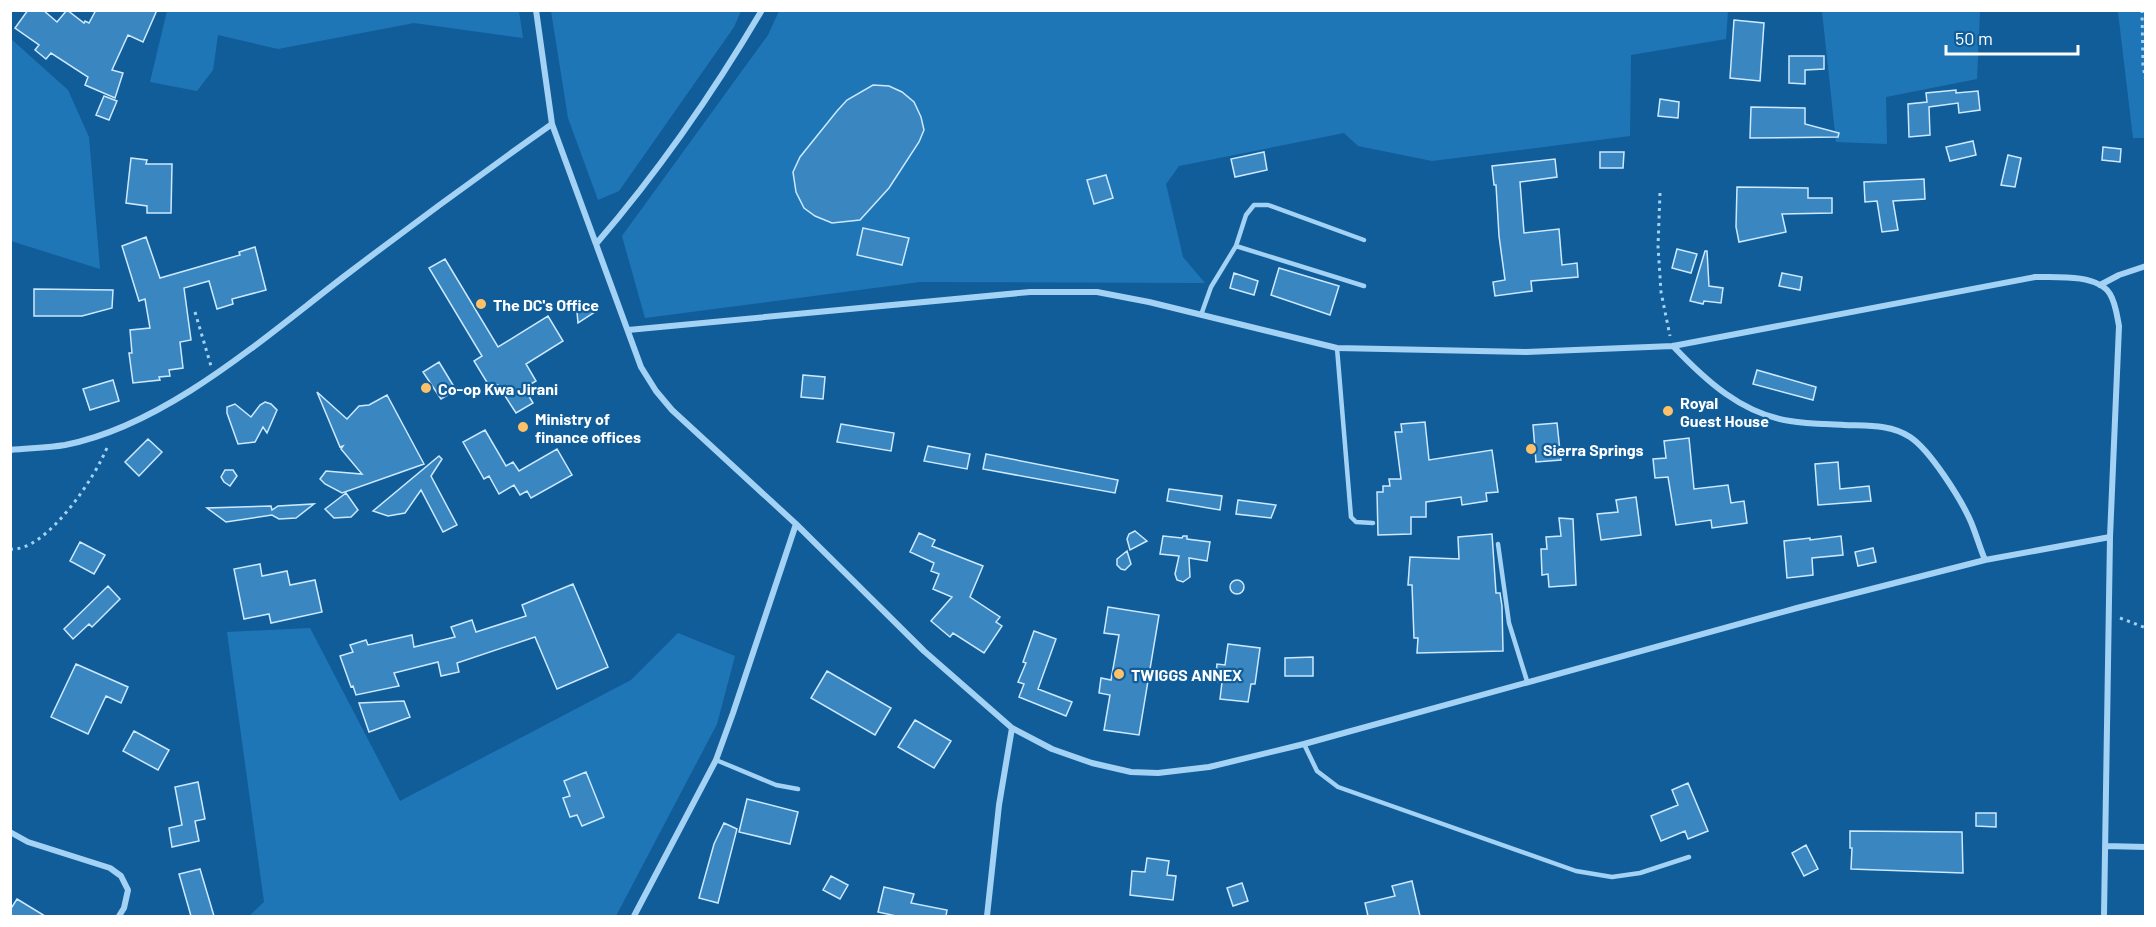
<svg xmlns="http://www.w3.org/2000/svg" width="2156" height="927" font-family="Barlow,sans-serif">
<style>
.green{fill:#1f76b7}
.building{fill:#3a86c1;stroke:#cce9fe;stroke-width:1.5}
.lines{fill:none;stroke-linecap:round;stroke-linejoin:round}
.path{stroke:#a4d2f4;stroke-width:3;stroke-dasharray:3 4.5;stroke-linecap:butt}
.service{stroke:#a4d2f4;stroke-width:4.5}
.minor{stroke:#a4d2f4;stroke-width:6}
.poi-dot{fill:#ffc167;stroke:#115d9a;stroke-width:2}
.labels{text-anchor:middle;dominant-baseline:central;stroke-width:4.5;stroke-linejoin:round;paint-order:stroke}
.poi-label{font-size:16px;font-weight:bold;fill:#fff;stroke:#115d9a;text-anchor:start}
</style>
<rect width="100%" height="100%" fill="#115d9a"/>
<path class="green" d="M167,11H519L523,38L414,23L278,49L218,35L213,70L197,91L150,82Z
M551,11H741L734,27L619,191L598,200L568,118Z
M779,11H1728L1726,39L1631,55L1630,136L1432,161L1358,146L1344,133L1179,166L1166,184L1183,257L1205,283L920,282L645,318L622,236L768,35Z
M1822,11H1980L1977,79L1886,97L1887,144L1836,142Z
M2108,11H2145V138H2133L2118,12Z
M10,38L68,90L89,137L100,269L11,241Z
M310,628L400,801L631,680L678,633L735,656L717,724L616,916H249L264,902L227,632Z"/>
<path class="building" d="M28,10H43L57,22L67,10L84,23L85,21L89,23L96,10H157L143,42L128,35L112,70L123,73L115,98L85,85L88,77L51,53L46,59L35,50L39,45L15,28Z
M1734,20L1764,23L1760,81L1730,78Z
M1789,56H1824V69L1805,70V84L1789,83Z
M873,85L889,86L902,92L914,102L921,117L924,130L919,142L889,188L860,220L832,223L815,216L804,208L796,192L793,172L800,157L837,111L847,100Z
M1956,90V93L1978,91L1980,110L1959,113L1958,103L1929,107L1930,135L1909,137L1908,104L1927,102L1926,93Z
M104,96L117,101L109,120L96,115Z
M1660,99L1679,102L1678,118L1658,116Z
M1751,107L1805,108V124L1839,133L1838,137L1750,138Z
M1973,141L1976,155L1950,161L1946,147Z
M2103,147L2121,149L2120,162L2102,160Z
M1264,152L1267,170L1235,177L1231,159Z
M1600,152H1624L1623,168H1600Z
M2008,155L2021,158L2015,187L2001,185Z
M131,158L147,160L146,164H172L171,213H147V206L126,203Z
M1555,159L1557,177L1520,182L1524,233L1559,229L1562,265L1577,263L1578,277L1531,281L1532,291L1495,296L1493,282L1505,280L1499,236L1496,185H1494L1492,166Z
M1106,175L1113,198L1094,204L1087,180Z
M1924,179L1925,199L1893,201L1898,230L1882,232L1877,201L1865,202L1864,182Z
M1737,187L1808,188V198H1832V213L1782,214L1786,232L1739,242L1736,227Z
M863,228L909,238L902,265L857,255Z
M146,237L160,278L240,255L239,252L255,247L266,290L232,299L233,304L217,309L209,281L184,288L191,340L180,342L183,368L169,370L170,376L159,377L160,380L133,383L129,353H132L130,330L150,328L145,299L139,301L122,246Z
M1677,249L1697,254L1691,273L1672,268Z
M1705,251H1707L1709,286L1723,288L1721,303L1704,301L1703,304L1690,301Z
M445,259L498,347L548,316L563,341L526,364L536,381L524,388L533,403L516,413L498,385L491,389L474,361L482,356L429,268Z
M1279,268L1339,286L1330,315L1271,295Z
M1234,273L1258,281L1254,295L1230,288Z
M1782,273L1802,277L1800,290L1779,286Z
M34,289L113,290L112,308L82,316H34Z
M581,302L595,312L578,323L577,312Z
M439,362L456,390L441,399L423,372Z
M1757,370L1816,387L1813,400L1753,384Z
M803,375L825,377L823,399L801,397Z
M113,380L119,401L90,410L83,389Z
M317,392L347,419L359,406L369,405L387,395L424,464L342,493L325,484L320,479L326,471L362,474L341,449L343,446L340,447Z
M265,402L271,404L277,410L267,433L263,427L255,442L238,444L227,413V407L235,404L251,417L260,405Z
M1425,422L1429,460L1492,450L1498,492L1486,493L1487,501L1462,505L1461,497L1426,502V517H1411V534L1378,535L1377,492H1383V486H1390L1389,479H1401L1395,432H1402L1401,424Z
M1557,423L1561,460L1536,462L1533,425Z
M841,424L894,433L891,451L837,442Z
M485,430L506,466L513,462L519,471L557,449L572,475L531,498L527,491L520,495L514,485L499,494L489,476L484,479L463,442Z
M1689,438L1694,489L1728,485L1731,503L1744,501L1747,523L1712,528L1711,520L1676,525L1668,477L1655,478L1653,459L1666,458L1664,441Z
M148,439L162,452L139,476L125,462Z
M928,446L970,454L967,469L924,461Z
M986,454L1118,480L1115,493L983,469Z
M439,456L442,459L431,476L457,525L443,532L421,490L405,513L388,516L373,511Z
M1838,462L1840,489L1869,486L1871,501L1818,505L1815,464Z
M225,470H233L237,476L230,486L224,482L221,477Z
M1169,489L1222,496L1220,510L1167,501Z
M346,493L358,510L351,517L334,518L325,509Z
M1636,497L1641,535L1601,540L1597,514L1618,512L1616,500Z
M1238,500L1276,505L1271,518L1236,514Z
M314,504L296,518L279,519L272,515L226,522L207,508L271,506L272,510L278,506Z
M1559,518L1573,519L1576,585L1549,587L1548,574L1542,575L1541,549H1547L1546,537L1561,536Z
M1135,531L1147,541L1130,550L1127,539L1129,534Z
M919,533L935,540L932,546L983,566L970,597L1000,617L996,622L1002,626L984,653L953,633L950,637L931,621L952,597L933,589L939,574L931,571L934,563L910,552Z
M1492,534L1496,593H1500L1502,606L1503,651L1417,653L1418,638H1414L1412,585H1408L1410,557L1459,559L1458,537Z
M1163,536L1182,538L1183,536H1187V539L1210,542L1207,561L1189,558L1190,577L1183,582L1177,580L1175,574L1179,556L1160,554Z
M1841,536L1843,555L1812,558L1813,575L1787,578L1784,541L1810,538V540Z
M80,542L105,555L94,574L70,561Z
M1873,548L1876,562L1858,566L1855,552Z
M1127,551L1131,564L1125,570L1121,569L1117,565V559Z
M260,564L262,576L287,571L290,585L315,580L322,612L271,623L269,614L244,619L234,569Z
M1230 587a7 7 0 1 1 14 0a7 7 0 1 1-14 0Z
M573,584L608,667L557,689L535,637L457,663L459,672L441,676L438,662L394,673L399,686L356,695L353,686L351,687L340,656L353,652L350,645L366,640L368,645L412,635L414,647L455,637L451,627L472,620L476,632L526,616L522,605Z
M108,586L120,599L92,627L89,624L73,639L64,629Z
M1108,607L1159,615L1139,735L1104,730L1110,695L1099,693L1101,678L1111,680L1119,635L1104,633Z
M1034,631L1056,639L1038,689L1072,702L1066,716L1019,697L1024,684L1018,682L1026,663L1023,662Z
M1228,644L1260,648L1255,684H1251L1248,702L1220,699L1222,682L1215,681L1217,664L1225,665Z
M1313,657V676H1285V658Z
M76,664L128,687L121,703L106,696L88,734L51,717Z
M827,671L891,708L875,735L811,698Z
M404,701L410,717L369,732L359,703Z
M915,720L951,741L934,768L898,747Z
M134,731L169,750L158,770L123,751Z
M586,772L604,817L582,826L577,815L570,817L563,798L570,796L564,781Z
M198,782L205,819L195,821L199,841L172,847L169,828L182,825L175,787Z
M1688,783L1708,831L1688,839L1685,831L1661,841L1651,816L1678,805L1672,790Z
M747,799L798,812L790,844L739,832Z
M1976,813H1996V827L1976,826Z
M724,823L737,829L718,903L699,898L714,844Z
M1850,831L1962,832L1963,873L1851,869L1852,848H1850Z
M1806,845L1818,869L1804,876L1792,853Z
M1147,858L1169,861L1167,875L1176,876L1173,900L1130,895L1132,871L1145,872Z
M200,869L214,916H191L179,874Z
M831,876L848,885L840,899L823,890Z
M1412,881L1420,916H1368L1365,903L1395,896L1392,886Z
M1242,883L1248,901L1233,906L1227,888Z
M884,887L914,894L911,903L947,910L946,916H896L878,912Z
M17,899L45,916H10V910Z"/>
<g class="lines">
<path class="path" d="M2142,10L2143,65L2146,82
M1660,193L1658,246L1661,292L1670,336
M195,312L211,366
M10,549C46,553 97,475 108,445
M2120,618L2146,628"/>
<path class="service" d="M1236,246L1364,286
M1201,315L1211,287L1236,246L1246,215L1254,205H1268L1364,240
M1337,348L1351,517L1356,522L1373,523
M1498,544L1509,623L1527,681
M1304,744L1317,771L1338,787L1576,871L1612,877L1640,873L1689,857
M716,760L776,785L798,789"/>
<path class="minor" d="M536,10L552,124L641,367L656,391L672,410L796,524L924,651L1012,728L1052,749L1092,763L1131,772L1158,773L1209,767L1304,744L1797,608L1985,560L2110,537
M596,244C659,171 713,93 762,10
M2100,285L2119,275L2146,266
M628,330L1030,292H1097L1149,302L1337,348L1526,352L1673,346L2035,277C2055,277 2098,274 2110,294C2116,304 2117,316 2119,326L2110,537L2104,916
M1673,346C1705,380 1742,414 1790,421C1807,424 1826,424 1844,425C1867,426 1890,424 1910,437C1930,450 1961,499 1971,522C1976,534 1980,548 1985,560
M10,450C28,448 47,448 65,445C168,425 268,334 350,272C417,221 484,172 552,124
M10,832L28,842L110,868L121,876L128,890L124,908L119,916
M2105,846L2146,847
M634,916L716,760L733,713L796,524
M987,916L999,805L1012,728"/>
</g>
<g class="poi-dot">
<circle cx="481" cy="304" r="6"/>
<circle cx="426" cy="388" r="6"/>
<circle cx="1668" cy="411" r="6"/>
<circle cx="523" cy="427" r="6"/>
<circle cx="1531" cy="449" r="6"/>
<circle cx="1119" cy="674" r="6"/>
</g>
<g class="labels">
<g class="poi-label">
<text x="493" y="304">The DC's Office</text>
<text x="438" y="388">Co-op Kwa Jirani</text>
<text x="1680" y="402">Royal<tspan x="1680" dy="18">Guest House</tspan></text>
<text x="535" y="418">Ministry of<tspan x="535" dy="18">finance offices</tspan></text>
<text x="1543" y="449">Sierra Springs</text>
<text x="1131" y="674">TWIGGS ANNEX</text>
</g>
</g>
<rect width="2156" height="927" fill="none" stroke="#ffffff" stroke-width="24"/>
<path d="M1946 45v9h132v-9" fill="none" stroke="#ffffff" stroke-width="3"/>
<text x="1955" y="45" font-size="18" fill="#ffffff" stroke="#115d9a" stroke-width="4.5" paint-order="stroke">50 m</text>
</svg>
